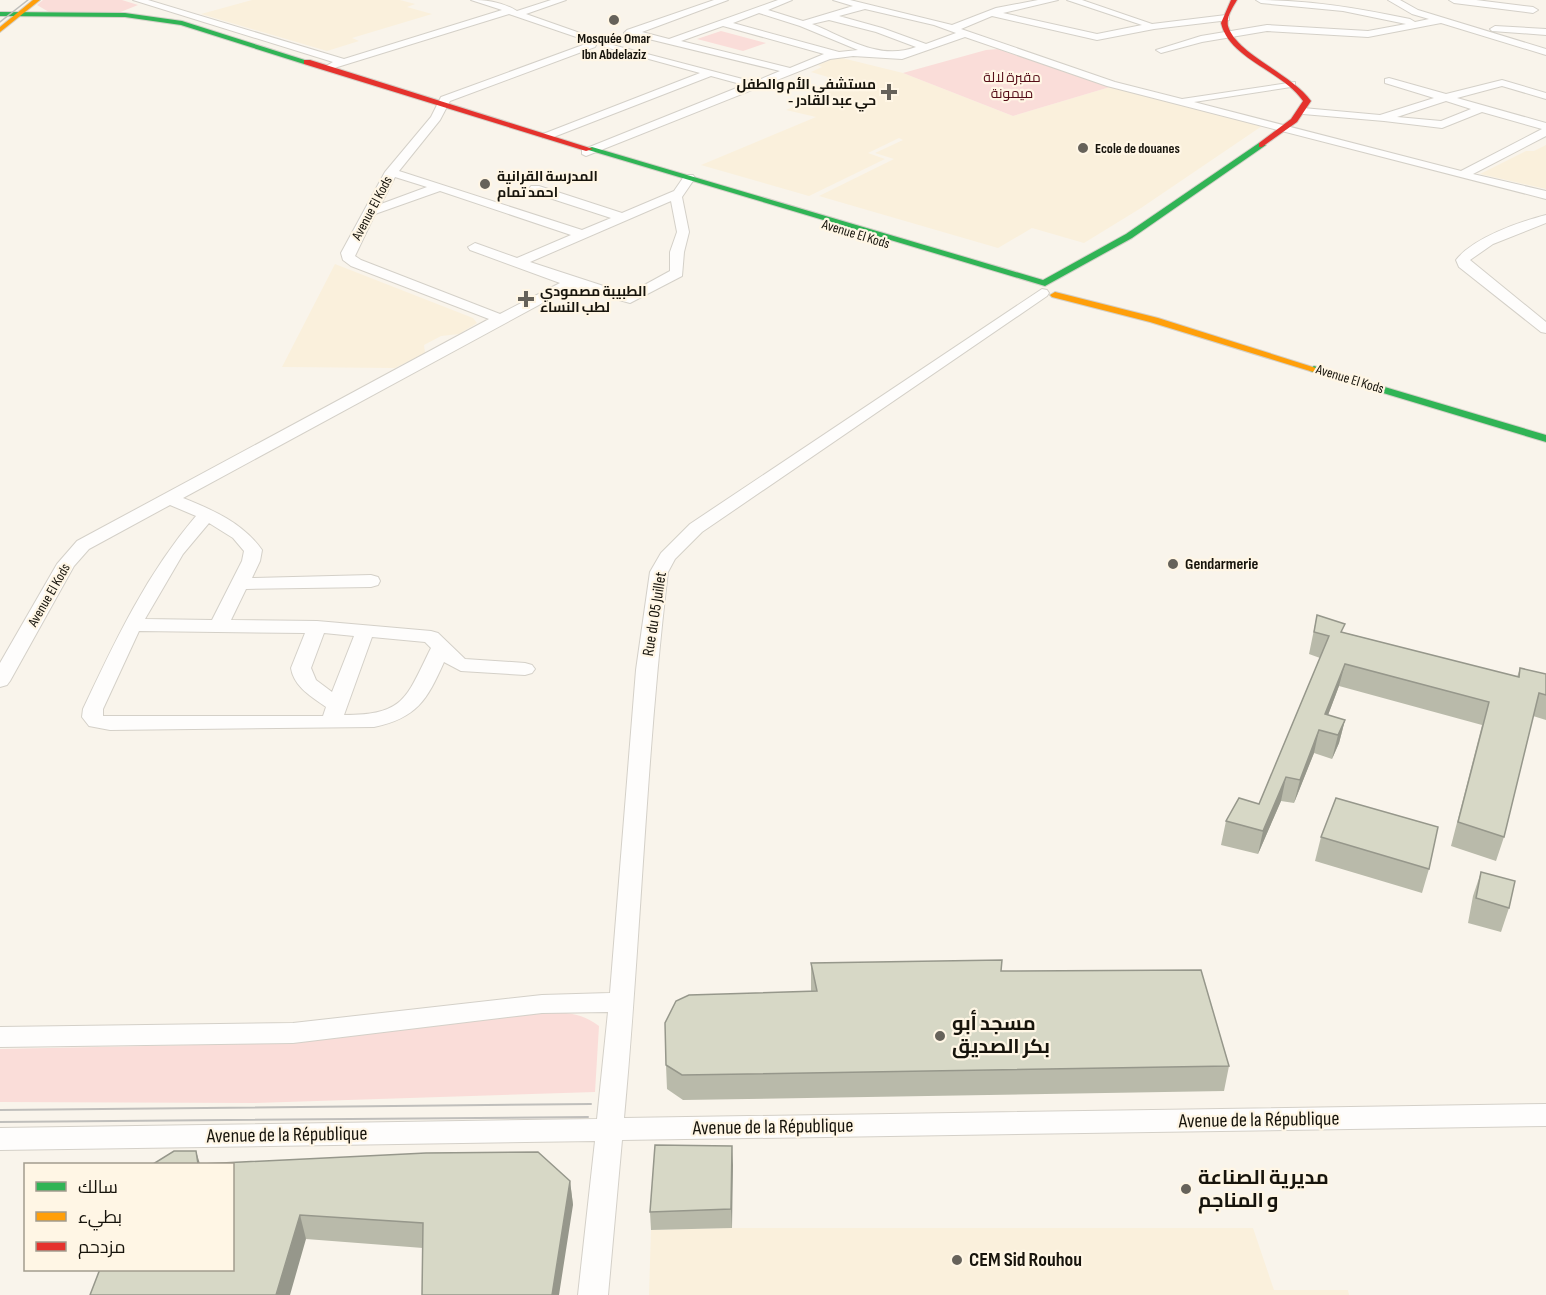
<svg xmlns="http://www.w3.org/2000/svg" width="1546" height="1295" font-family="'Sofia Sans Condensed',Cairo,sans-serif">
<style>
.built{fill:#faf0dc}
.green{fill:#faddd9}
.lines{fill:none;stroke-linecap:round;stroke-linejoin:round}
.street-casing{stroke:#d4d0c8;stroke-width:2}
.fast-casing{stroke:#d4d0c8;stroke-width:2}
.slow-casing{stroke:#d4d0c8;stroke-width:2}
.jam-casing{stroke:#d4d0c8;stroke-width:2}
.street{fill:#fefdfc;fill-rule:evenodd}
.fast{fill:#30b455;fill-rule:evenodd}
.slow{fill:#ff9f0a;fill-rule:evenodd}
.jam{fill:#e5322d;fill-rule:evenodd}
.tram-far1{stroke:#bfbebb;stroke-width:1.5}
.tram{stroke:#bfbebb;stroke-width:2}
.wall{fill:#b9baaa}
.shaded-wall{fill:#96978b}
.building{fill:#d7d8c6;stroke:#96978b;stroke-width:1.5}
.poi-dot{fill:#66625a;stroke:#fff6e5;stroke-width:2}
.labels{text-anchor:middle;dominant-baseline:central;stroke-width:4.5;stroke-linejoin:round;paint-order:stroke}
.far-poi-label{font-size:14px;font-weight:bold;fill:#17140c;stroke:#fff6e5;text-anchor:start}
.far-park-label{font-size:14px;fill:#550e18;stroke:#fff6e5}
.far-street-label{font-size:14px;fill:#17140c;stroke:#fff6e5}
.poi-label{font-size:16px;font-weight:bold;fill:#17140c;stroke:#fff6e5;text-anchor:start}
.street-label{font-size:16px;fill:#17140c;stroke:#fff6e5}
.near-poi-label{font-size:20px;font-weight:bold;fill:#17140c;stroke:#fff6e5;text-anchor:start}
.near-street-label{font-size:20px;fill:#17140c;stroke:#fff6e5}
</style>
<rect width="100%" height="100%" fill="#f9f4eb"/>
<path class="built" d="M252,0H400L415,4L407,7L432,14L352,38L359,41L327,51L201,14Z
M838,57L903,73L1013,116L1110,87L1262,126L1141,208L1084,243L1032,228L998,248L819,196L894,159L875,153L903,140L899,138L868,153L885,159L809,196L701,165L816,117L786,110L848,83L811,72L822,67L818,65Z
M1546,145V189L1480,174L1526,151H1534Z
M335,264L473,318L477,323L459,334L441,336L424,345L425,353L395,368L282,367Z
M732,1228H1253L1274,1290H1348L1349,1295H649L651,1230Z"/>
<path class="green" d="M43,0H122L138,5L118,13L49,12L37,5Z
M721,31L766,43L743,51L697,39Z
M998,49L1110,87L1013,116L903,73L986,50Z
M548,1012C568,1012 583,1014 599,1026L595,1092L255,1103L0,1102V1049L293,1043Z"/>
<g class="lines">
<defs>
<path id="street" d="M133,0H148L344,59L502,10L471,0C488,0 502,2 517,11L551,0H566L526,14L597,39L588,41L509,14L331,69L326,66L333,62Z
M714,0H728L642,32L669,39L778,0H792L768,10L803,21L853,6L833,0H850L952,25L996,8L1038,0H1058L1003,13L1097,34L1142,25L1067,0H1082L1152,24L1226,15L1229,16V20L1154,29L1097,40L992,16L961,29L1115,82L1182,99L1295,82V86L1291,87L1194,102L1461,171L1542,129L1482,112L1442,128L1384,121L1303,114L1297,111L1303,108L1380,115L1434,98L1385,83V79L1389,78L1446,94L1502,80L1546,93V99L1502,86L1457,98L1546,123V136L1473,174L1546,191V199L1107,86L965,37L902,59L853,56L830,59L586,156L582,154V150L744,85L711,76L551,138H543V134L700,73L605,47V43L754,82L780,71L624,33L627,30ZM865,9L934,25L956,33L926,44L882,28L839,16ZM759,13L800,26L858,50L839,52L733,23ZM829,20L876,32L916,47C879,61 847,38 812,24ZM723,26L824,54L790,68L681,41ZM1446,101L1471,109L1441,121L1397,117Z
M1256,0C1309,0 1358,8 1410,19L1415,22L1429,19L1412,14L1388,0H1400L1418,10L1546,49V55L1441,23L1368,37L1267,31L1202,42L1161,53L1156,50L1201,36L1267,25L1368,31L1406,24L1343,11L1261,3Z
M1449,0H1476L1533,7L1538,10L1533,13L1454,3Z
M1495,26L1546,29V35L1492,31L1490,29Z
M591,42L596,45L595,47L450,101L440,120L399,171L582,230L611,218L531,192L529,189L531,186H539L622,213L674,191L685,175H693L695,178L682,197L689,232L684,252L682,276L630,303L572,287L183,498C213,510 243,523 262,550L260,561L252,578L371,575L378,577L380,581L378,585L371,587L246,589L231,620L317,621L431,631L438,633L465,659L525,663L532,665L535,669L532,673L525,675L461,671L444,662C427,700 417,718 374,727L110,730L89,726L82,717L83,709C116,639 146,575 196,516L170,505L89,549L74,566L10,681L7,685L0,687V663L57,564L77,541L489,319L351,266L343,260L341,253L385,172L431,117L441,97ZM395,177L427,187L381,204ZM440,191L571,235L517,258L475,243L468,247L470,250L560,283L500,314L361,260L355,256L375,214ZM671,201L677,232L670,252V271L628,294L530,262ZM209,523L233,538L244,551L242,561L212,620L145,619L183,554ZM139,631L305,633L291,668C294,687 312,697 326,707L323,716H103V709ZM324,633L354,636L332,692L316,680L311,668ZM372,637L425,642L431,648C406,698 405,715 344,715Z
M1546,215V223L1493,244L1470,260L1546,322V333L1541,332L1459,267L1456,260C1473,238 1519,222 1546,215Z
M1042,289L1047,290L1049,293L1047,296L702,532L675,559L668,572C646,753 641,936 624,1118L1546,1104V1126L622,1140L608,1295H578L595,1141L0,1150V1128L597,1119L608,1012L542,1013L293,1043L0,1047V1027L293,1023L542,995L610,993L636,670L650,572L661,553L690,524Z"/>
<path id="fast" d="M0,12L125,13L182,21L311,62L304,64L181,25L125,17L0,16Z
M1259,143L1266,145L1132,238L1045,286L585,149L592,147L1043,280L1126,234Z
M1314,366L1546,435V442L1310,371L1309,369Z"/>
<path id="slow" d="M33,0H40L0,32V27Z
M1055,292L1158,318L1319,369L1314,372L1310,371L1150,322L1052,297L1050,295Z"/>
<path id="jam" d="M1231,0H1237C1233,7 1226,17 1228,26C1236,54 1292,74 1311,101L1297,122L1262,147H1259V143L1291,119L1303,101C1283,71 1229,59 1221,23Z
M304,60H310L593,149L586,151L304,64Z"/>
</defs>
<use href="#street" class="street-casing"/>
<use href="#fast" class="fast-casing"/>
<use href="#slow" class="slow-casing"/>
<use href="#jam" class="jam-casing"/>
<use href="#street" class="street"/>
<use href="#fast" class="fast"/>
<use href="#slow" class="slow"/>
<use href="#jam" class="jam"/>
<path class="tram-far1" d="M0,22L28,0"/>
<path class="tram" d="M0,1110L591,1104
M0,1122L588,1117"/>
</g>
<path class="wall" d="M1317,615L1342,632L1517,677L1520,668L1546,674V720L1533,716L1504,837L1496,861L1451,846L1482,725L1339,686L1328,715L1345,720L1339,743L1332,759L1314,753L1294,803L1281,801L1258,854L1221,845L1226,821L1259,804L1320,658L1309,654Z
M1321,837L1429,869L1422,893L1315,861Z
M1481,872L1509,908L1501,932L1468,923L1473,896Z
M811,963L1001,971L1229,1066L1224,1091L683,1100L667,1089L666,1065L811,991Z
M732,1146V1228L651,1230L650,1212Z
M232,1164L570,1181L573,1205L423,1248L306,1239Z"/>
<path class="shaded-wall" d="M1345,664L1339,686L1322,731L1325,714Z
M1345,720L1339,743L1332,759L1338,735Z
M1319,730L1314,753L1294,803L1300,780Z
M1286,777L1281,801L1258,854L1263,831Z
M732,1146L733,1165L732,1228L731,1209Z
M196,1151L200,1164H198Z
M570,1181L573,1205L559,1295H552Z
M300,1215L306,1239L290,1295H276Z"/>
<path class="building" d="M1317,615L1345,624L1341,632L1519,677L1520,668L1546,674V695L1539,693L1504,837L1458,822L1489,702L1345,664L1325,714L1345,720L1338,735L1319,730L1300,780L1286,777L1263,831L1226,821L1239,798L1259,804L1329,636L1314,632Z
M1336,798L1438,827L1429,869L1321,837Z
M1481,872L1515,881L1509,908L1476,898Z
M1002,960L1001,971L1201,970L1229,1066L682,1075L666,1065L665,1023L676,1001L689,995L817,991L811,963Z
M655,1145L732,1146L731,1209L650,1212Z
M174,1151H196L198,1164H153Z
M538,1152L570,1181L552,1295H422L423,1223L300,1215L276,1295H90L100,1269H232V1164H202L426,1153Z"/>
<g class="poi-dot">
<circle cx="614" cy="20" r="6"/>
<path d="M886 83h6v6h6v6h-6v6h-6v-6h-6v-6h6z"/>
<circle cx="1083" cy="148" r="6"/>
<circle cx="485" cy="184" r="6"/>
<path d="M523 290h6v6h6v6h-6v6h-6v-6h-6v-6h6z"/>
<circle cx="1173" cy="564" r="6"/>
<circle cx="940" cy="1036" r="6"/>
<circle cx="1186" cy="1189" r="6"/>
<circle cx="957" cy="1260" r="6"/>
</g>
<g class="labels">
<g class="far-poi-label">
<text x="614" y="38" text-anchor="middle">Mosquée Omar<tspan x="614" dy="16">Ibn Abdelaziz</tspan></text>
<text x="876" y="84" text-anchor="end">مستشفي الأم والطفل<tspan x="876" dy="16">- حي عبد القادر</tspan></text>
<text x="1095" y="148">Ecole de douanes</text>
<text x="497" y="176">المدرسة القرانية<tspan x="497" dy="16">احمد تمام</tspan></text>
<text x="540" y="291">الطبيبة مصمودي<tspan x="540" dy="16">لطب النساء</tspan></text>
</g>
<g class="far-park-label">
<text x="1012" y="77">مقبرة لالة<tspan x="1012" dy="16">ميمونة</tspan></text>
</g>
<g class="far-street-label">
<text transform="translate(372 208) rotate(-62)">Avenue El Kods</text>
<text transform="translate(856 234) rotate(17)">Avenue El Kods</text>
<text transform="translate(1350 379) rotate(17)">Avenue El Kods</text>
<text transform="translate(49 595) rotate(-60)">Avenue El Kods</text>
</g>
<g class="poi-label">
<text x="1185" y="564">Gendarmerie</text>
</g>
<g class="street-label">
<text transform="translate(655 614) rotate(-81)">Rue du 05 Juillet</text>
</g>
<g class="near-poi-label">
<text x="952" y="1024">مسجد أبو<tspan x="952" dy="23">بكر الصديق</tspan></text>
<text x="1198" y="1178">مديرية الصناعة<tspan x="1198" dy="23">و المناجم</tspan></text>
<text x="969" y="1260">CEM Sid Rouhou</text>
</g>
<g class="near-street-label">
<text transform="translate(1259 1120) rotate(-1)">Avenue de la République</text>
<text transform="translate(773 1127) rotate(-1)">Avenue de la République</text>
<text transform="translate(287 1135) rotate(-1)">Avenue de la République</text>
</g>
</g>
<rect x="24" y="1163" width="210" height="108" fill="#fff6e5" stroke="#a29c8e" stroke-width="1.5"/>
<rect x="36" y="1182" width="30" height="9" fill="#30b455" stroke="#a29c8e" stroke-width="1.5"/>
<text x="78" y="1193" font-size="18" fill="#17140c">سالك</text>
<rect x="36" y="1212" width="30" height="9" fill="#ff9f0a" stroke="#a29c8e" stroke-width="1.5"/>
<text x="78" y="1223" font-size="18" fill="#17140c">بطيء</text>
<rect x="36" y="1242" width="30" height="9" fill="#e5322d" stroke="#a29c8e" stroke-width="1.5"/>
<text x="78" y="1253" font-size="18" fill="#17140c">مزدحم</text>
</svg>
